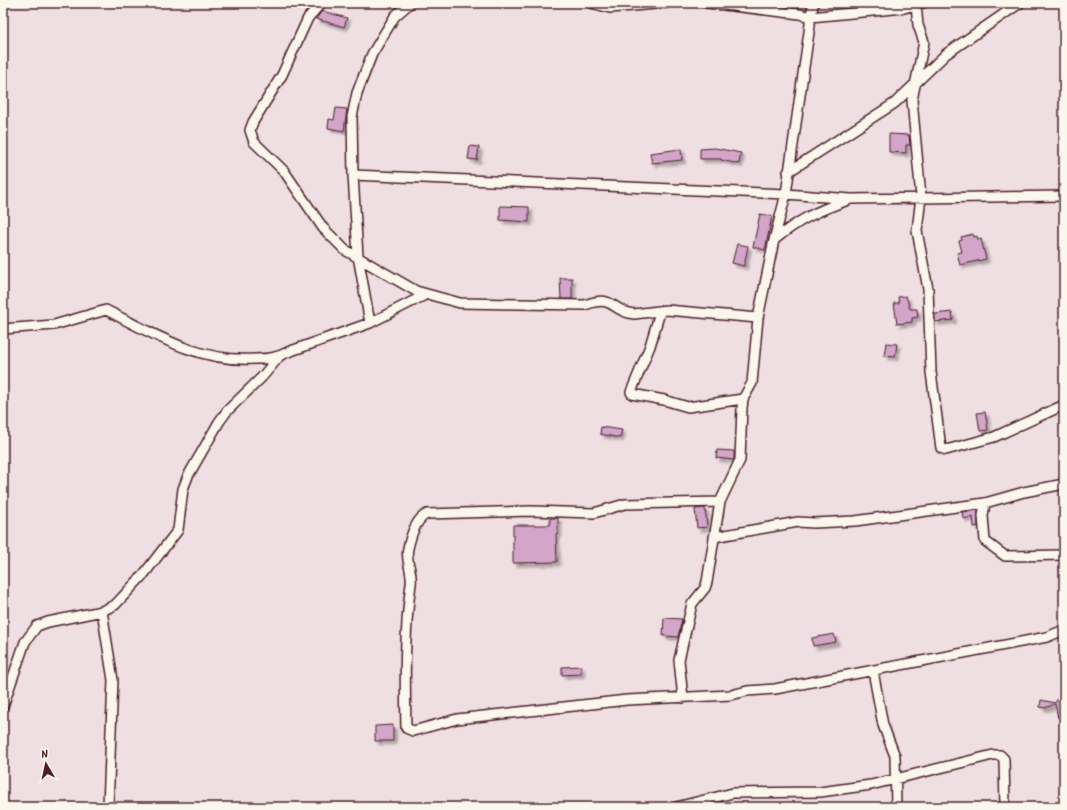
<svg xmlns="http://www.w3.org/2000/svg" width="1067" height="810" font-family="Kalam,sans-serif">
<style>
.building{fill:#d2a5c9;stroke:#4a1f2b;filter:url(#shadow)}
.lines{fill:none;stroke-linecap:round;stroke-linejoin:round}
.minor-casing{stroke:#4a1f2b;stroke-width:12}
.minor{stroke:#fbf7ec;stroke-width:9}
</style>
<defs>
<filter id="shadow"><feDropShadow dx="3.5" dy="3.5" stdDeviation="1" flood-color="#0004"/></filter>
</defs>
<rect width="100%" height="100%" fill="#efdee2"/>
<filter id="ink" filterUnits="userSpaceOnUse"><feTurbulence type="fractalNoise" baseFrequency=".025" numOctaves="2"/><feDisplacementMap in="SourceGraphic" scale="8" xChannelSelector="R" yChannelSelector="G"/><feConvolveMatrix kernelMatrix="1 2 1 2 8 2 1 2 1" color-interpolation-filters="sRGB"/></filter>
<g filter="url(#ink)">
<path class="building" d="M322,11L347,18L344,27L316,19Z
M336,108L347,109L344,131L328,128L329,119L334,120Z
M889,134L909,135L910,145H906V153L889,152Z
M470,146L479,147L477,160L468,159Z
M715,148L741,153L739,164L721,160V159H700V149Z
M681,149L682,160L652,163L650,153Z
M500,206L529,207V222L500,220Z
M760,214L772,216L765,250L753,247Z
M973,234L974,237L977,236L978,240L981,239L986,259L960,265L957,253L962,252L959,241L962,240L961,237Z
M737,244L748,246L744,266L732,263Z
M560,278H572V299H561Z
M906,296L910,309H917L918,317L912,318V322L897,324L894,303H899L898,297Z
M952,312L953,320L935,322V314Z
M886,343L897,344L895,357L884,356Z
M985,412L988,430L980,431L977,413Z
M601,427L622,430L620,438L600,434Z
M717,450L734,451V460L716,458Z
M705,508L707,527L697,528L695,509Z
M978,510V526L974,527L973,517L963,519L962,512Z
M550,518H558V534H556L557,562L513,563V525H550Z
M664,618L682,619L678,637L663,636Z
M834,634L836,642L813,646L812,638Z
M581,666V674L562,675V667Z
M1061,693L1063,703L1058,718L1055,704L1045,708L1040,707L1041,700L1055,703Z
M393,725V741H375V726Z"/>
<g class="lines">
<defs>
<path id="minor" d="M321,3L308,18L282,75L253,122L250,130L254,142L284,171L323,228L345,250L416,291L460,303L585,305C615,294 610,311 634,314L667,310L758,318
M591,3L610,8L667,3
M814,3L810,17L904,8L923,3
M916,5L918,25L924,42L912,100L921,197L917,231L928,289L931,372L941,448L946,450L994,437L1064,405
M788,172L895,103L946,54L1020,3
M353,175L786,194L851,199L1064,196
M774,240C800,219 817,211 848,200
M660,312L650,346L631,392L632,394L664,400L688,407L743,399
M370,323L358,256L353,175L352,117L357,93L372,54L395,16L410,3
M3,329L54,325L106,310C154,334 200,363 255,359C268,359 277,358 288,352L370,323L427,294
M720,502L625,504L594,513L531,511L427,514C415,520 411,536 408,548C405,560 413,572 411,584C404,632 405,680 406,728L413,731L457,719L627,700L731,695L747,691L775,689L1047,637L1064,630
M985,503L983,516L985,541L1005,556L1064,555
M714,537L798,522L814,523L855,521L985,503L1024,492L1064,484
M102,611L113,680L108,807
M873,671L883,725L895,756L896,807
M683,698L679,660L692,604L705,588L707,582L720,502L740,460L742,408L743,399L752,383L758,318L774,240L786,194L810,25V17L800,14L707,3
M3,706L25,642L37,626L48,622L102,611L115,605L144,574L178,530L183,489L188,476L219,422L227,411L262,377L278,358
M676,807L733,793L820,792L871,785L993,755H1000L1004,759L1005,807"/>
</defs>
<use href="#minor" class="minor-casing"/>
<use href="#minor" class="minor"/>
</g>
</g>
<rect width="1067" height="810" fill="none" stroke="#fbf7ec" stroke-width="16"/>
<rect x="8" y="8" width="1051" height="794" fill="none" stroke="#4a1f2b" stroke-width="1.5" filter="url(#ink)"/>
<g transform="translate(46 764) rotate(351)" stroke="#fbf7ec" stroke-width="3" paint-order="stroke">
<path d="M0-3L7 15L0 10L-7 15Z" fill="#4a1f2b"/>
<text y="-6" font-size="11" font-weight="bold" text-anchor="middle" fill="#4a1f2b">N</text>
</g>
</svg>
